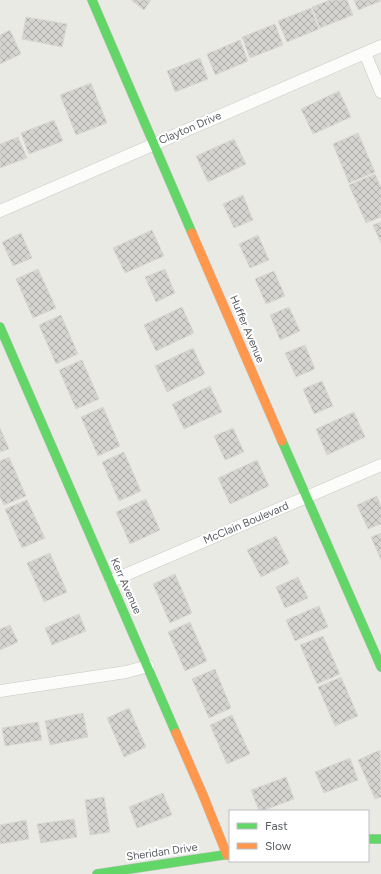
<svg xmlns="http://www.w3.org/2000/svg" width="381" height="874" font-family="Figtree,sans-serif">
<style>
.building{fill:url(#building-cross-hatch);stroke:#dad8d3}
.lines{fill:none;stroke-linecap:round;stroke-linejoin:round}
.street-casing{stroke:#c7c8c6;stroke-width:13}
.fast-casing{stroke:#c6c7c6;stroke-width:10}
.slow-casing{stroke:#c6c7c6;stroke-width:10}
.street{stroke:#fcfcfb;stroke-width:12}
.fast{stroke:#63d668;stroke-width:9}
.slow{stroke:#ff974d;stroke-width:9}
.labels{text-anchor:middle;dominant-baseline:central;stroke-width:4;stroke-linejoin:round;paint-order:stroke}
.street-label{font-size:11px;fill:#595d63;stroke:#fff}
</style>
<defs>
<pattern id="building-cross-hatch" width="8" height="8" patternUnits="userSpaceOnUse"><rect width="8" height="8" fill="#d4d3cf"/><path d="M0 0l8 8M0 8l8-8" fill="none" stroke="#afaeac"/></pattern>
</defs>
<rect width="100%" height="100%" fill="#eaeae4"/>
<path class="building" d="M131,0H151L144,10Z
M330,0H347L353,15L320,28L312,7Z
M354,0H381V1L358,10Z
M311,8L319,29L287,42L278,21Z
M26,17L67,24L62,47L22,39Z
M275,24L283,45L250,58L242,37Z
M10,30L21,54L0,64V35Z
M240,40L248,61L215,75L207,54Z
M200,58L208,79L175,92L167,71Z
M91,83L107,123L76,135L60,95Z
M339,91L351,117L313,134L301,109Z
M54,120L63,141L29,154L21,133Z
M358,133L375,172L349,183L333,144Z
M18,137L27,158L0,168V144Z
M234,139L246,164L208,182L196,156Z
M375,174L381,187V217L366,223L349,185Z
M243,195L253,220L234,228L223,204Z
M381,222V243L373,225Z
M152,230L164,256L125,273L113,248Z
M21,233L32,258L13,266L2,242Z
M258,235L269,260L250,268L239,244Z
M38,269L56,308L33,318L16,279Z
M165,269L175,293L156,302L145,277Z
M274,271L285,296L266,304L255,279Z
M182,307L194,333L156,351L144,325Z
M289,307L300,331L280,340L270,315Z
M61,315L78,354L56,364L39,325Z
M305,345L315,369L296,377L285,353Z
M193,348L205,374L167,392L155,366Z
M82,360L99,399L76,409L59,370Z
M322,381L333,406L314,414L303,389Z
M210,386L222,412L184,429L172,404Z
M103,407L120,446L98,456L81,417Z
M354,412L365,437L327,455L316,429Z
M0,428L9,449L0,452Z
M233,428L244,452L225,460L214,436Z
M124,452L141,491L119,501L102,462Z
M9,457L26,496L4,505L0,497V461Z
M257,460L269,486L230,504L218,478Z
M377,496L381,507V524L368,529L357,505Z
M146,499L160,530L130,544L116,512Z
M27,500L45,538L22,548L5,509Z
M381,533V560L371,537Z
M276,536L289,563L261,577L247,550Z
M50,553L67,592L44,602L27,563Z
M175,574L192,613L170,623L153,584Z
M298,577L308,598L285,608L276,587Z
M319,606L328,627L295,641L286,620Z
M79,614L86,631L52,645L45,628Z
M190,622L207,661L185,671L168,632Z
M10,625L18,642L0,650V629Z
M323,636L340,674L317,684L300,645Z
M215,669L231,708L209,718L192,679Z
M341,677L358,716L335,726L318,687Z
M129,708L146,747L124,757L107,718Z
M83,713L88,737L50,745L45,721Z
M232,715L250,754L227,764L210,725Z
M38,722L42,740L5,746L2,728Z
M380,750L381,797L375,799L358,760Z
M350,758L358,780L324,793L315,772Z
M286,777L294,799L262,811H259L251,790Z
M163,793L172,815L137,828L129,807Z
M104,797L110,832L90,835L85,800Z
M74,819L77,837L41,843L37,824Z
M26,820L29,839L0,844V825Z"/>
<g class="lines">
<defs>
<path id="street" d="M365,53L381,92
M0,211L381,46
M111,581L381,465
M0,691L126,672L148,666"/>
<path id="fast" d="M92,0L192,233
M0,327C58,463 118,598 176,733
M282,441L381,667
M368,839H381
M97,874L230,854"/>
<path id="slow" d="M192,233L282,441
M176,733L203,795L227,855"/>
</defs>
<use href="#street" class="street-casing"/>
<use href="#fast" class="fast-casing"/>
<use href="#slow" class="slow-casing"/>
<use href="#street" class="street"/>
<use href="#fast" class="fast"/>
<use href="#slow" class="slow"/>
</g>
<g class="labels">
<g class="street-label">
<text transform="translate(190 128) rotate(-23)">Clayton Drive</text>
<text transform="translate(247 329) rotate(67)">Huffer Avenue</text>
<text transform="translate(246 523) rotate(-23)">McClain Boulevard</text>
<text transform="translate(126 586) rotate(66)">Kerr Avenue</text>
<text transform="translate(162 852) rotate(-8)">Sheridan Drive</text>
</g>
</g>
<rect x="229" y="810" width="140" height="52" fill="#ffffff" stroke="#bdbec1"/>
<rect x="237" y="823" width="20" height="6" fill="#63d668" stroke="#bdbec1"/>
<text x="265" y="830" font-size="12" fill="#595d63">Fast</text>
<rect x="237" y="843" width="20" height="6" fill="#ff974d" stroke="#bdbec1"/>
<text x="265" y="850" font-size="12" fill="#595d63">Slow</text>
</svg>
